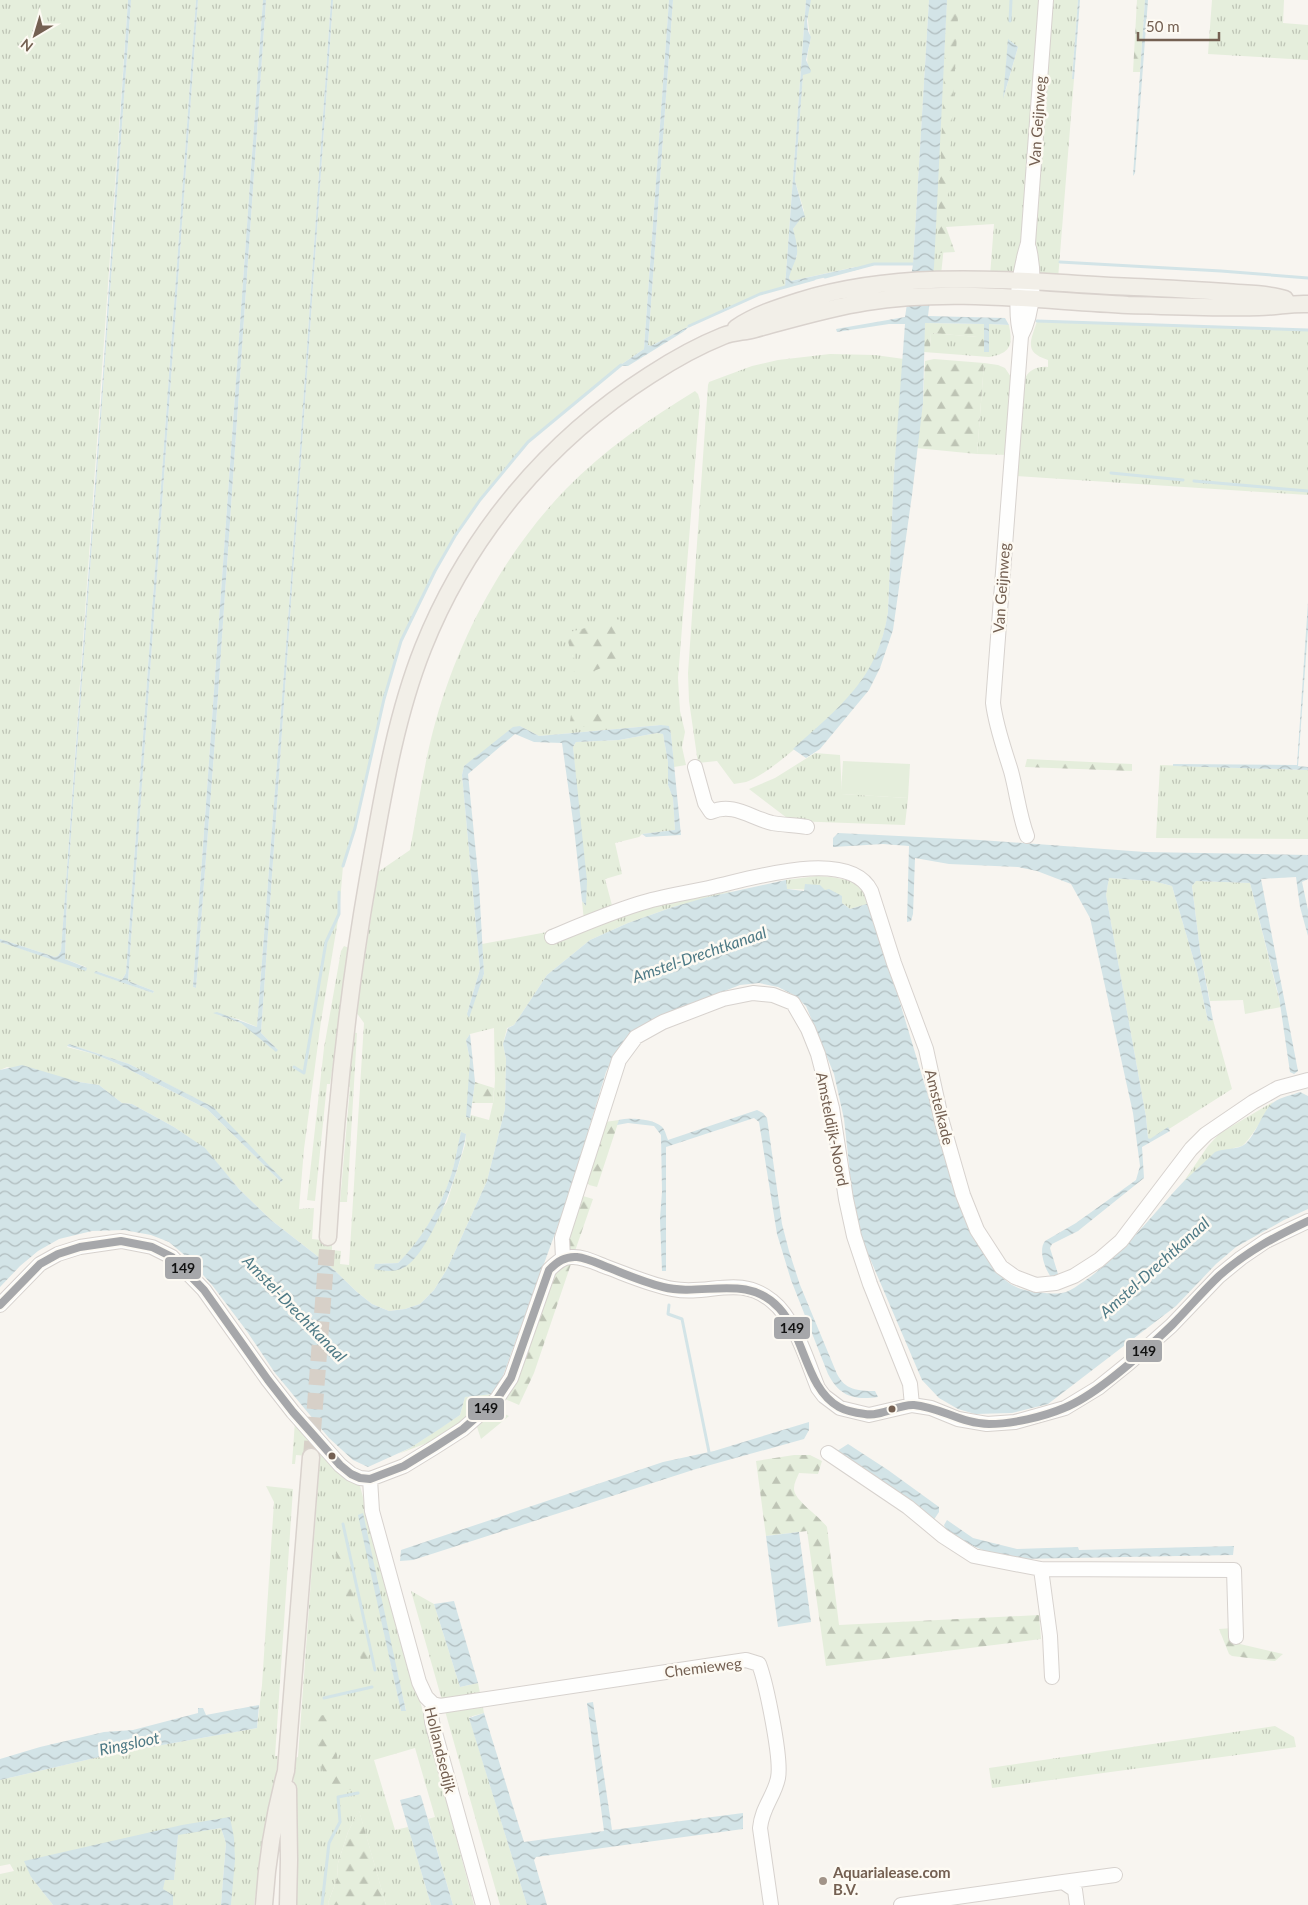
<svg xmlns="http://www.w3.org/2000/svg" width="1308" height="1905" font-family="Lato,sans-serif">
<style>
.grass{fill:url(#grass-tufts);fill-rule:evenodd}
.forest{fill:url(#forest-firs)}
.park{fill:#e5eedc}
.water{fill:url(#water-waves)}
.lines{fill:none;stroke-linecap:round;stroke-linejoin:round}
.stream{stroke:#d3e4e7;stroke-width:3}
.major-tunnel{stroke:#d7d0c8;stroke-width:16;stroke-dasharray:16 8;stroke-linecap:butt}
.minor-casing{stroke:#d7d2ce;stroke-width:16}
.major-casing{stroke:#d9d2cd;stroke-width:19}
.minor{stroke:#fefefd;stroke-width:14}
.major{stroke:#f2efe8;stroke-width:16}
.bus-1-casing{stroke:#fdfaf3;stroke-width:11}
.bus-1{stroke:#a6a7aa;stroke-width:8}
.bus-dot{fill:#746052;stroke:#fdfaf3;stroke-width:2}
.poi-dot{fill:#a29489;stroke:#fdfaf3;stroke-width:2}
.labels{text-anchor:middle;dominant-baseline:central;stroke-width:5;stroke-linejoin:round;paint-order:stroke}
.street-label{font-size:15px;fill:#746052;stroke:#fdfaf3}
.poi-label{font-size:15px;font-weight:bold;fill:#746052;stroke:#fdfaf3;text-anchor:start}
.water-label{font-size:16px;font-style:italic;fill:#4d7985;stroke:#fdfaf3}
.line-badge{stroke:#fdfaf3;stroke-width:2}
.pale-badge-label{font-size:14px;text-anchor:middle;font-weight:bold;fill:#111}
</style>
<defs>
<pattern id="grass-tufts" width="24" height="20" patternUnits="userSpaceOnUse" patternTransform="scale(1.25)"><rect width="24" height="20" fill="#e5eedc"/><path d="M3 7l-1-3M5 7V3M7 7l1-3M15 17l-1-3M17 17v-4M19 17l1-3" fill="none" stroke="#bec4b5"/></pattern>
<pattern id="forest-firs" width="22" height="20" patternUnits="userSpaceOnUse" patternTransform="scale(1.25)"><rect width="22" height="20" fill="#e5eedc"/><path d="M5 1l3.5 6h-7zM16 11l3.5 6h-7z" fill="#bec4b5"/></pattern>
<pattern id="water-waves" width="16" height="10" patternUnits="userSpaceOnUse" patternTransform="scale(1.25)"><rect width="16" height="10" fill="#d3e4e7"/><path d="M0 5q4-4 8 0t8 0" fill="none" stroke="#b0bcbe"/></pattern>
</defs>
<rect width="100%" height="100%" fill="#f8f5f0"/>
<path class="grass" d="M0,0H128L66,883L61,951L58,956L55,957L0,939Z
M131,0H196L126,973L122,980L96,971L95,973L153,993L154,991L128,981L198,0H263L193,987L196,988L214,753L266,0H331L290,593L257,1027L238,1019L216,1014L241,1023L278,1050L261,1033L333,0H669L644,349L619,366L528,442L480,500L455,536L435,571L401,641L384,699L355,828L343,866L339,914L321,1021L304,1149L299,1209L314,1208L312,1239L332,1241V1250L341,1251L340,1264L349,1265L364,1023L356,1012L378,872L410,850C418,807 424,762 436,720C460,635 505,552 566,489C604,450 649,419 695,391L698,394L700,401L678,678L680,711L685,732L682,747L686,765L674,767L671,734L669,727L661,725L539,736L520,726L464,766L462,775L480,969L467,1014L484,974L482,944L558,930L554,944L617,915L689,897L734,891L673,907L628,923L590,940L547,975L514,1025L507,1028L503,1044L506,1059L505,1109L487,1181L447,1269L434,1290L420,1304L405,1309L389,1311L372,1304L357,1292L330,1266L271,1220L239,1189L204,1148L174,1127L132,1104L122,1103L99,1085L79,1082L7,1067L0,1070V942L86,970V967L65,959L67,890ZM494,1028L495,1081L493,1103L489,1120L471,1115L470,1118V1060L466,1040L470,1034ZM69,1044L129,1064L212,1107L282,1181L281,1182L207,1109L118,1064L94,1054L67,1047ZM461,1133L466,1134L465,1145L447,1202L402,1269L376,1264L398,1263C420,1243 439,1209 449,1182C455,1166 457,1149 461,1133Z
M673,0H806L785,287L760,294L691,325L651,346L648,345Z
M811,0H929L913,264H874L856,270L855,267L791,281L789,278L791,266L797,256L793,229L804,211L795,181L803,74L808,67C805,54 812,43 810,35C808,24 806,11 811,0Z
M947,0H1043L1024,235L1015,276H990L994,224L946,227L941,275H932ZM1008,40L1018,47L1004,96Z
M1052,0H1078L1072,78L1074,79L1058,279L1038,278L1035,222Z
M1212,0H1284L1283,23L1308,25V60L1208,54Z
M1037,321L1308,330V495L1015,476L1025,378C1030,369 1038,366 1048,367V360C1023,352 1031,341 1037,321Z
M989,324L1009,325C1013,345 1011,353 989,357L924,352L923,348H930L931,333L978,337Z
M830,354L875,355L904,359L894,472L888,612C885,636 875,663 861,683C845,706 771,775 746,782C742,783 738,783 734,784L717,761L698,763L689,701L688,673L708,385L709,382L752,366L778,360Z
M984,363L998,365L1005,368L1013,380L1008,455L977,454Z
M657,733L663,734L668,762V785L673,797L675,830L642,834L639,837L615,843L622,874L605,879L613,909L584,921L582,901L585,905L573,747L576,742L619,740Z
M815,753L840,755L842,794L908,798L905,825L791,821L749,789L775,778Z
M1160,765L1308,770V839L1156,838Z
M817,876C836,877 851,879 868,889L870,903L850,909L825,890L786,889V880Z
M1109,878L1153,881L1172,886L1197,971L1208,1021L1213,1020L1232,1089L1169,1129L1168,1128L1150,1140L1148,1138L1146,1117L1106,895Z
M1196,881L1250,883L1281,1007L1245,1014L1243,1000L1210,1001L1200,950L1192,886Z
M344,946L349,948L350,951L330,1084H327L315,1201L307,1200L324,1048L341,951Z
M351,1032L357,1033L347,1202H340L350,1087L347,1086Z
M1273,1102C1267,1111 1249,1142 1242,1146C1240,1147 1237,1147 1234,1148L1182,1184L1208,1146L1220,1133Z
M493,1394L484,1404L443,1437L398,1454L410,1448L460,1415L465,1397Z
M295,1421L350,1480L360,1486L399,1631L422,1708L474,1905H453L428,1819L435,1817L415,1748L374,1760L395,1830L408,1827L431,1905H386L359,1811L348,1832L338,1863L337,1879L328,1903L329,1905H292V1802L295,1758L298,1757L320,1457L296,1455L295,1464H292ZM359,1514L406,1710L405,1711H401Z
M266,1486L293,1489L275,1756H278C275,1788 272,1820 266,1852C262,1870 256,1887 254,1905H231C232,1875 238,1846 229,1817L31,1877L53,1905H0V1874L14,1871L10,1864L0,1866V1780L112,1754L257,1728L262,1685L274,1502Z
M411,1591L434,1604L460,1687L478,1683L484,1713L469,1717L527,1905H500Z
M1275,1726L1294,1737L1296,1747L992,1788L989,1768Z
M221,1828L226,1843L221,1905H173V1895L162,1889L165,1880H174L178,1834Z"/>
<path class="forest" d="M947,0H959L946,227L955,252L937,253Z
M1137,0H1145L1140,72H1133Z
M925,323L984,324V352L977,351V337L931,333L930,348H923Z
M934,359L984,363L977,454L916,448L923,403L925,361Z
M620,619V663L610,672L601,668L575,679L570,675L589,659L587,648L577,643L573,661L566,633Z
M615,712L618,724L569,728L571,715Z
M1027,759L1132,764V771L1025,767Z
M475,1082L494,1088L493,1103H472Z
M619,1120L597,1187L589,1185L587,1182L605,1122Z
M583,1196L593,1199L575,1251H568V1240Z
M571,1264L534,1373L519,1405L505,1399L511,1391L521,1372L555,1271L562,1265Z
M496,1410L509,1416L481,1439L477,1427Z
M794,1455H810L822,1461L818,1474L799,1473C797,1478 794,1483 794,1488C793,1500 820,1516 827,1527L839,1625L1039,1615L1041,1639L826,1666L807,1531L766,1536L756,1461Z
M339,1534L371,1669H363L332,1536Z
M1233,1628L1240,1644L1283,1654L1275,1661L1232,1656L1229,1654L1219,1629Z
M327,1714L343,1781H355L356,1790L326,1788L312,1718Z
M359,1810L386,1905H329L328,1903L337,1879L338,1863L348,1832Z"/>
<path class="park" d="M843,761L910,764L908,798L841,794Z"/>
<path class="water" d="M128,0H131L67,890L65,959L87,968L86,971L0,942V939L55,957L58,956L61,951L103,374Z
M196,0H198L128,981L154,991L153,993L94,973L96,971L122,980L126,973Z
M263,0H266L214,753L196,988L193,987Z
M331,0H333L261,1033L278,1050L276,1052L241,1023L213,1013L217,1012L257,1027L290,593Z
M669,0H673L648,345L651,346L691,325L683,332L628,366H619L644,349Z
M806,0H811L807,21L808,31L811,37L806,60L811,71L810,73L803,75L795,181L805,217L801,218L793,229C795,237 798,246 797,254C796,261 791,269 789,278L791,281L856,267V270L785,287Z
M929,0H947L934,267L928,316L1005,318L1009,325L989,324V352H984V324L925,323L923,403L912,495L893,630L880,668L869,690L820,749L806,758L793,749C840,706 878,679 888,612L894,472L905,324H889L837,332L836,329L905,317L913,264Z
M1078,0H1080L1074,79H1072Z
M1145,0H1148L1135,173L1133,176Z
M1008,39L1018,47L1003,99Z
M1308,602V629L1298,766L1308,767V770L1173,766V764L1297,765Z
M661,725L669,726L671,734L681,835L646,837L642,834L675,830L673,798L668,785V762L663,734L657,733L619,740L576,742L573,747L587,881L586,906L582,901L574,828L562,743L534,742L515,734L468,774L479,884L484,974L469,1018L467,1014L480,969L462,775L464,766L513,727L520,726L539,736Z
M838,833L980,840L1145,852L1308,855V879L1302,882L1308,910V936L1300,907L1296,877L1261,879L1298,1071L1294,1074L1290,1072L1279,997L1250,883L1196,881L1192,886L1200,950L1213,1020L1208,1021L1197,971L1172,886L1153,881L1109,878L1106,895L1146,1117L1148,1138L1150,1139L1168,1127L1170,1131L1142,1147L1144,1178L1078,1231L1052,1244L1050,1248L1058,1274L1057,1278L1051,1277C1045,1269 1038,1250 1045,1241L1076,1223L1136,1180L1140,1166L1133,1113L1090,918L1071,884L1037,871L1018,867L949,864L915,858L913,914L911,921L907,922L909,846L883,844L833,847V838Z
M786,880L787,889L804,891L805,884L820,885L825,890L829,889L842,896V903L850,909L870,903L935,1119L989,1259C1002,1280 1011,1289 1036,1292C1046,1293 1056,1295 1066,1292C1072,1290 1078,1285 1083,1282C1118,1258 1143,1226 1172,1194C1185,1179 1201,1166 1215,1152C1224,1148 1234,1150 1242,1146C1255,1140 1262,1110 1274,1102C1281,1097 1292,1095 1300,1092L1308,1096V1209L1284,1220L1236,1247L1216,1264L1176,1306L1048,1404L1012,1413L975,1414L958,1409L939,1398L922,1380L862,1240L852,1192L844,1119L834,1074L806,1006L794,995L778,987L759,983L740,985L668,1013L639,1027L615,1053L606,1072L568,1198L500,1384L493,1394L465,1397L460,1415L441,1428L410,1448L368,1467L353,1460L329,1438L275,1373L246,1330L212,1285L188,1258L169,1242L151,1235L124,1230L92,1231L59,1239L38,1251L20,1266L0,1287V1070L22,1065L79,1082L99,1085L122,1103L132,1104L174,1127L205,1148L239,1189L271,1220L330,1266L357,1292L372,1304L389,1311L405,1309L420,1304L434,1290L447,1269L487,1181L505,1109L506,1059L503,1044L508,1028L514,1025L547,975L590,940L628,923L673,907L704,898Z
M470,1034L475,1082L470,1118L466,1117L470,1060L466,1040Z
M69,1044L129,1064L213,1107L283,1180L281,1182L207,1109L118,1064L94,1054L67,1046Z
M757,1110L763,1113L767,1118L782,1224L789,1251L800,1285L837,1374C845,1390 858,1391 875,1391L878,1397C854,1400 840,1397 828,1374L791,1280L777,1234L759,1122L754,1118L666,1147V1271H662L660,1219L662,1192L661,1135L654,1126L628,1123L617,1125L619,1120C628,1117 654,1119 661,1126C665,1129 666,1135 668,1140Z
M461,1132L466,1134C462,1163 430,1259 401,1269C393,1272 382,1271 374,1269L375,1264L398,1263C419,1243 440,1208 449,1181C455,1166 457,1148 461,1132Z
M809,1422V1430L804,1439L696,1469L413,1560L400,1561L401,1550L663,1462L714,1451Z
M848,1444L888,1470L939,1507V1512L933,1521L834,1453Z
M363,1513L406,1711H401L358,1515Z
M947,1520L973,1538L1017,1549L1078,1547L1079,1550L1234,1546L1233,1555L1015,1559C983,1552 971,1547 945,1528L944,1525Z
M799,1532L811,1622L778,1627L766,1536Z
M454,1601L478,1683L460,1687L434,1604Z
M593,1702L612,1830L743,1813V1829L536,1857L534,1860L547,1905H527L469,1718L484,1713L524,1842L604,1831L587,1703Z
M259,1705L257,1728L112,1754L0,1780V1759L40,1747L104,1732L133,1730L198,1713V1708H203L206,1715Z
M420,1795L421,1796L453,1905H431L400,1800Z
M230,1817L234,1838L235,1860L231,1905H221L226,1843L221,1828L178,1835L174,1880H165L163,1889L173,1895V1905H53L31,1877L24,1861L182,1825Z"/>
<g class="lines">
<path class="stream" d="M1010,21L1011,0
M1060,262L1221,271L1308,278
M825,277L874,264H913
M1037,321L1308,330
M689,326L760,294L814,279
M1111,473L1183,480
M1194,481L1308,491
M343,866L355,828L384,699L401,641L435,571L455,536L480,500L528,442L621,365
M294,1067L304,1073L326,942L339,914V892
M669,1305L668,1314L682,1319L709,1452
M343,1524L375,1670
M324,1698L372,1687
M322,1905L329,1843L340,1822L338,1797L358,1793"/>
<path class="major-tunnel" d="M311,1457L328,1237"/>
<defs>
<path id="minor" d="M1021,336C1034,313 1035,274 1029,248
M695,767L705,803L711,812C733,802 751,818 772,823C783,825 796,825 807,827
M1027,836C1019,815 1017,793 1011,771C1004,748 996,727 993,703L1021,336C1013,309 1020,269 1028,243L1046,0
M552,937C581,925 609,913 638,904C662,896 688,893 713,887C750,879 849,847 871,891L894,963L926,1049L942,1122L963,1195L977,1230L1001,1267L1015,1277L1036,1285L1056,1283L1074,1276L1099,1260L1121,1241L1191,1149L1206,1134L1253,1102L1278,1088L1308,1080
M563,1258L562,1238L619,1060L636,1037L663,1022L723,999L753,993L773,995L793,1003L808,1029L818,1054L832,1108L846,1199L854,1236L870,1284L910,1384L912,1405
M0,1305L40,1264L58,1254L80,1247L121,1241L152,1247L172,1257L204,1290L268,1380L293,1412L340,1465L351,1474L360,1478L370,1479L404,1466L435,1447L463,1429L497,1399L511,1378L549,1270C555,1264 562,1257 571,1257C582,1256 594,1262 604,1266C626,1274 650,1285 673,1289C709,1296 739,1274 772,1301C795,1319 807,1361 818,1388L824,1396L840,1408L869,1415L912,1405L931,1408L958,1419L987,1424L1015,1422L1065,1408L1098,1388L1129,1363L1171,1326L1219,1276L1241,1258L1266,1241L1308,1221
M828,1453L908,1507L943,1536L974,1556L1041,1569L1234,1570L1236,1637
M370,1479L372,1511L419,1682L426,1697L433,1704L431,1712L432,1722L483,1905
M1041,1569L1050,1636L1052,1677
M433,1704L440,1706L746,1660L759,1664C766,1683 782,1759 778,1778C774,1797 762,1807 760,1828L771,1905
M1063,1882L1115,1875
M901,1905L1063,1882L1075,1890L1077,1905"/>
<path id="major" d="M736,328C755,315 777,308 799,301C908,267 1022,282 1134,287C1165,288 1195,290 1225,292C1244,294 1267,293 1285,299
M328,1237C335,1117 347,998 368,879C382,801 394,721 423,648C468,535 548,440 650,375C673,360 698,346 723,336C733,332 744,332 755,329C792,319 828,308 866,302C954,288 1040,301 1128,305C1172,306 1216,308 1259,307C1276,307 1292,303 1308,304
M288,1789L289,1860L288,1905
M264,1905C267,1860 274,1815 286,1771L311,1457"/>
</defs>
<use href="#minor" class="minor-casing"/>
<use href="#major" class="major-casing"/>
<use href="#minor" class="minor"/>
<use href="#major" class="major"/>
<defs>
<path id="bus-1" d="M0,1305L40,1264L58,1254L80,1247L121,1241L152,1247L172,1257L204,1290L268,1380L293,1412L340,1465L351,1474L360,1478L370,1479L404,1466L435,1447L463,1429L497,1399L511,1378L549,1270C557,1262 565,1256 577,1257C587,1258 597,1263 607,1267C625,1274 643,1282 663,1287C703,1297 747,1273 779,1308C805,1336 806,1389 839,1407C846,1411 857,1413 865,1414C881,1417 898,1404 914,1405C940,1407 962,1424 989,1424C1012,1424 1043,1417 1064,1408C1097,1395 1146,1350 1172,1325C1188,1309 1203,1291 1219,1276C1246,1252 1276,1236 1308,1221"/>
</defs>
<use href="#bus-1" class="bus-1-casing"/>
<use href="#bus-1" class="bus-1"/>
</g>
<g class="bus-dot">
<circle cx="892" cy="1409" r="4.5"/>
<circle cx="332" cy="1456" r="4.5"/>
</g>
<circle class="poi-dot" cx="823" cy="1881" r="5"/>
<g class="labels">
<g class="street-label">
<text transform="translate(1037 121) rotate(-86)">Van Geijnweg</text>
<text transform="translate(1001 588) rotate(-86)">Van Geijnweg</text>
<text transform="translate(940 1107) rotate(76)">Amstelkade</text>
<text transform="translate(833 1129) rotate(79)">Amsteldijk-Noord</text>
<text transform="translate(703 1667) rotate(-7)">Chemieweg</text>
<text transform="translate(441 1750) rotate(76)">Hollandsedijk</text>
</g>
<g class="poi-label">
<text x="833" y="1872">Aquarialease.com<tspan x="833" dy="17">B.V.</tspan></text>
</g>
<g class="water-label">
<text transform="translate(699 954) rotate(-19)">Amstel-Drechtkanaal</text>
<text transform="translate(1154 1267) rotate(-42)">Amstel-Drechtkanaal</text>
<text transform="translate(295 1308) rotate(46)">Amstel-Drechtkanaal</text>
<text transform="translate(129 1743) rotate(-12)">Ringsloot</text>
</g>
</g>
<g class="line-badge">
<rect x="164" y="1256" width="38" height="24" rx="5" fill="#a6a7aa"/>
<rect x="773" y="1316" width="38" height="24" rx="5" fill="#a6a7aa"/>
<rect x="1125" y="1339" width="38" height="24" rx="5" fill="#a6a7aa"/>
<rect x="467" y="1397" width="38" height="24" rx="5" fill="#a6a7aa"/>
</g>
<g class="pale-badge-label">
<text x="183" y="1273">149</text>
<text x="792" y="1333">149</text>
<text x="1144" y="1356">149</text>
<text x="486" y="1413">149</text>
</g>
<g transform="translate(35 35) rotate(218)" stroke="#fdfaf3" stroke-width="4" paint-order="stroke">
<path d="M0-4L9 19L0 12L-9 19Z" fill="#746052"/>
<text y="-8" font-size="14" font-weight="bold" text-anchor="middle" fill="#746052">N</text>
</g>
<path d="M1138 32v8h81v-8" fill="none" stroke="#746052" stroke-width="2.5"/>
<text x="1146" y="32" font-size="15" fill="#746052" stroke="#fdfaf3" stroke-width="4" paint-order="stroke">50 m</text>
</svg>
